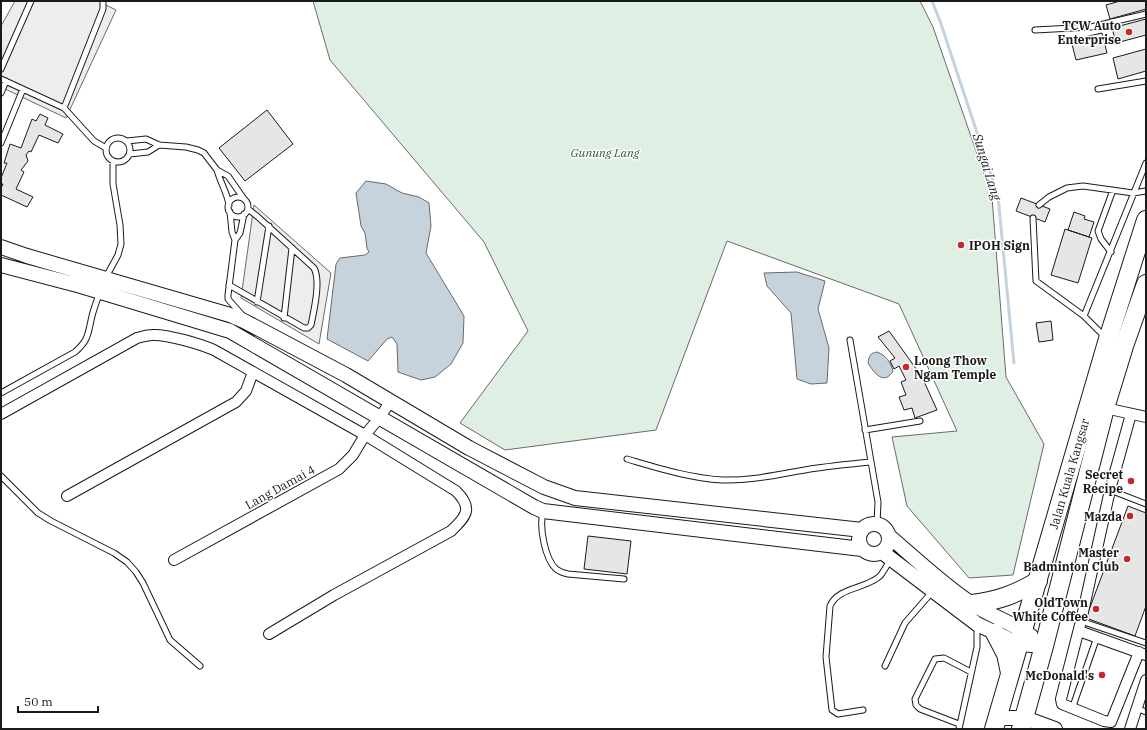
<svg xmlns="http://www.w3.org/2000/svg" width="1147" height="730" font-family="'IBM Plex Serif',serif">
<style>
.green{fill:#e0efe3;stroke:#6a6a6a}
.parking{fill:#ededed;stroke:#6a6a6a}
.water{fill:#c6d2dc;stroke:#6a6a6a}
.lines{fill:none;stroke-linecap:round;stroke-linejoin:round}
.stream{stroke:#c6d2dc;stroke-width:3}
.building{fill:#e6e6e6;stroke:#1a1a1a}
.lane-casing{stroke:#1a1a1a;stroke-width:7}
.street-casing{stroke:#1a1a1a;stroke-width:12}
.secondary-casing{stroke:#1a1a1a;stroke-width:16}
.highway-casing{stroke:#1a1a1a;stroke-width:20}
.lane{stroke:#fff;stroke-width:5}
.street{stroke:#fff;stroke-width:10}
.secondary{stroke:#fff;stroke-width:14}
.highway{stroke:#fff;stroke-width:18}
.poi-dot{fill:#c62828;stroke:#fff;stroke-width:1.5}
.labels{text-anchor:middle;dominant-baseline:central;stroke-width:3;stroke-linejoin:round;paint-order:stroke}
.poi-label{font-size:12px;font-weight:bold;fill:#1a1a1a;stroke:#fff;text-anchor:end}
.park-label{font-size:12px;font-style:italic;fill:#2b5a34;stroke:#fff}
.street-label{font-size:12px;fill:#1a1a1a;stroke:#fff}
.water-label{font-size:13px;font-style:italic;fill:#1a1a1a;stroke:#fff}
</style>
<rect width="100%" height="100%" fill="#fff"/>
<path class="green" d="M313,1H920L933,27L992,197L1006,377L1044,444L1013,575L969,578L907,506L892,437L957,431L899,304L727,241L656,430L505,450L460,423L528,331L484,242L330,60Z"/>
<path class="parking" d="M15,1H98L116,10L66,118L1,87V26Z
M254,205L331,273L319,344L241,298Z"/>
<path class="water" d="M366,181L386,184L402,193L419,197L429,203L431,226L426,253L464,316L463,343L451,364L435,377L421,380L398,372L397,344L392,337L387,339L368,361L327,339L336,264L340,258L365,255L369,252L367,248L365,233L361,226L356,193Z
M797,272L825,281L818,309L829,348L827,383L811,384L797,379L791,313L767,286L764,273Z
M877,352C886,355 891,363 893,371C884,386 874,373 868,363C869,356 870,353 877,352Z"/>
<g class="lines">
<path class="stream" d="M932,1L940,21L998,196L1014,363"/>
</g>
<path class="building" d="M1120,1H1146V9L1110,19L1106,5Z
M1146,19V35L1116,43L1112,28Z
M1102,33L1107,53L1076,60L1071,40Z
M1146,49V71L1118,79L1113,58Z
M267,110L293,144L245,181L219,148Z
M40,114L48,118L45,125L63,134L58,143L39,135L31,152L29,151L26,155L28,161L21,170L24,172L16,189L33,197L27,207L1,195V188L3,184H1V178L7,163H4L10,144L21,148L32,119L36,121Z
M1021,198L1050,209L1045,222L1016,211Z
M1074,212L1085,216L1084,219L1094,222L1089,237L1068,230Z
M1065,229L1092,238L1078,283L1051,275Z
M1051,321L1053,340L1039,342L1036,323Z
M889,331L922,377L937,410L915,418L912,408L904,410L899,397L906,395L901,382L906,380L899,366L894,369L890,361L895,358L878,337Z
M1128,506L1146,513V606L1135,636L1086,618Z
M588,536L631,541L627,574L584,569Z"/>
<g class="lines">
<defs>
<path id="lane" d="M1035,30L1091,27L1146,14
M1,69L31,1
M1,79L64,108L94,141L106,148
M1098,89L1146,81
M1,93L6,81
M64,108L103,9V1
M106 150a12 12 0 1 1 24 0a12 12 0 1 1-24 0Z
M127,141L146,139L159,145L186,147L198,150L204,153L217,170L228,176L244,199
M1,143L23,89
M130,154L148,152L159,145
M217,170C220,182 227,192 229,205
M228 207a10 10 0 1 1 20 0a10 10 0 1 1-20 0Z
M1039,205L1049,197L1067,188L1083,186L1133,193L1146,191
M230,212L232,232L235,240
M1033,218L1036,281L1084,316L1105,337
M1111,252L1101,239L1098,231L1113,190
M106,277L118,255L121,244L120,225L113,184V161
M229,285L304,328H308L311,325C314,310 321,281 314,268L258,217L248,209
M257,302L269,226
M243,316L228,299V295L235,240L240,233L244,214
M1084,316L1146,163
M284,318L292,248
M850,340L878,502L877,524
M1,393L75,352C89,340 88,333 92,316C94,308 97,300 100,292
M865,430L920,421
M627,459C658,468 689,478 722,480C752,481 780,474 810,469C830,466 850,464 870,462
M1,476L38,513L51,521L114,553L127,562L136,572L143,583L170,640L200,666
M1110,490L1146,504
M543,512C539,527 545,559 556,569C560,572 563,573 568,574L624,579
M1081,621L1146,643
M885,666L905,623L932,592
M1136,708L1146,712
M1072,709L1097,637
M863,710L838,714L832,710L826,657L830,606C838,587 866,589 880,576C884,571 887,565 890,560
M959,724L920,709L916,705L915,699L935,659L944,658L971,672
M959,729L977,647V626"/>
<path id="street" d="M1105,408L1146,417
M1,414L137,338C142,337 147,335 152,335C167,334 200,344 214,350L365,435L456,491C473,508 467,516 451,531L334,595L269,634
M1131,414L1110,490L1081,621L1061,699L1062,704L1104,721L1111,722L1139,652
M67,496L236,402L246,391L253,372
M174,560L339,469L353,455L365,435L380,417L390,402
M1079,631L1146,655
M1130,729L1146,680"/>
<path id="secondary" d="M1,247L27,256L230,315L244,321L346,375L469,448L544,487L575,498L862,530
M1,265L81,286L230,331L534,507L543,511L862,549
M859 539a15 15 0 1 1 30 0a15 15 0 1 1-30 0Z
M889,536C916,559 943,585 972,604C991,616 1013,623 1031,636
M882,552L977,624L1019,644L1044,646
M997,718H1025L1055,729"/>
<g id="highway">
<path d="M972,604C998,601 1016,594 1038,581"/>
<path d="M995,633L1006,654L1010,673"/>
<path id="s1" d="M994,729L1108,339L1146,220"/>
<path d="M1021,729L1044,646L1105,408L1124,346L1146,284"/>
</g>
</defs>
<use href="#lane" class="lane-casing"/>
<use href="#street" class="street-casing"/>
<use href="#secondary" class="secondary-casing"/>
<use href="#highway" class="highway-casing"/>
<use href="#lane" class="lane"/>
<use href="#street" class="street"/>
<use href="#secondary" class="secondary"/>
<use href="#highway" class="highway"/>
</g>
<g class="poi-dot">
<circle cx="1129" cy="32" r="4"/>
<circle cx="961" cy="245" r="4"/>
<circle cx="906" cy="367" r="4"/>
<circle cx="1131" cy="481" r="4"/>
<circle cx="1130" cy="516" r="4"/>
<circle cx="1127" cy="559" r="4"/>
<circle cx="1096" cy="609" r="4"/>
<circle cx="1102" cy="675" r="4"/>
</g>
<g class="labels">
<g class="poi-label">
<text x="1121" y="25">TCW Auto<tspan x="1121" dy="14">Enterprise</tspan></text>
<text x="969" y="245" text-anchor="start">IPOH Sign</text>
<text x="914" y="360" text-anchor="start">Loong Thow<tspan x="914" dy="14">Ngam Temple</tspan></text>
<text x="1123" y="474">Secret<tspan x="1123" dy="14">Recipe</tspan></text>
<text x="1122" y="516">Mazda</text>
<text x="1119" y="552">Master<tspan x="1119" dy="14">Badminton Club</tspan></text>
<text x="1088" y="602">OldTown<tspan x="1088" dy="14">White Coffee</tspan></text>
<text x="1094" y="675">McDonald's</text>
</g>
<g class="park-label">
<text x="605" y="152">Gunung Lang</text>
</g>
<g class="street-label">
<text stroke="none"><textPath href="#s1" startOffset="266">Jalan Kuala Kangsar</textPath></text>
<text transform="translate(280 487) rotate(-29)">Lang Damai 4</text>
</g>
<g class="water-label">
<text transform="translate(987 167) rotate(73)">Sungai Lang</text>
</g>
</g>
<rect width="1147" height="730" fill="none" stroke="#1a1a1a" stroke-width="4"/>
<path d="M18 706v6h80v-6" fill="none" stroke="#1a1a1a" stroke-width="2"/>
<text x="24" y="706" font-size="12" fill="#1a1a1a" stroke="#ffffff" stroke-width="3" paint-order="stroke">50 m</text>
</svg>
